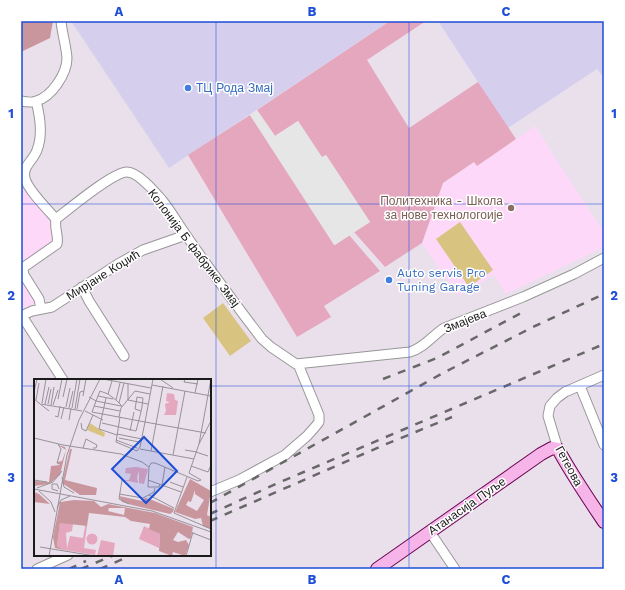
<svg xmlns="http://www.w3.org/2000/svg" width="625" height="590" font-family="'Work Sans',sans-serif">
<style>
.commercial{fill:#d5cfed}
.education{fill:#fdd8f8}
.grass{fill:#e5a7bd}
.forest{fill:#ca969e}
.pitch{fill:#d9c380}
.parking{fill:#e6e6e6}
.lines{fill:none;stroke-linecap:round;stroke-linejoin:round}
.street-casing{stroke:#979797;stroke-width:11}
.secondary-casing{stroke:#6a0952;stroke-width:14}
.street{stroke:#fff;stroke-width:9}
.secondary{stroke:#f6b4e9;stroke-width:12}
.rail{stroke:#686868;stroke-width:2.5;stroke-dasharray:8 8;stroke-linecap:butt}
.grid{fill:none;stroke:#1d4ed8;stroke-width:1;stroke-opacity:0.55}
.shop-dot{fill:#3f7fe0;stroke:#fff;stroke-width:1.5}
.education-dot{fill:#8d6e63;stroke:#fff;stroke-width:1.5}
.labels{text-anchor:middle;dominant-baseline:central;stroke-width:3;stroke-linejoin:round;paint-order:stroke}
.shop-label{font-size:12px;fill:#366cbe;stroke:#fff;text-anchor:start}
.education-label{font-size:12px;fill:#785e54;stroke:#fff;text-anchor:end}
.street-label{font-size:12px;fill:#1a1a1a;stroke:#fff}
.inset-road{fill:none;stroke:#979198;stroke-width:1}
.view{fill:#1d4ed8;fill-opacity:0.15;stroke:#1d4ed8;stroke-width:2}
.inset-edge{fill:none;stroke:#1a1a1a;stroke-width:2}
.neatline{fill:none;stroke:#1d4ed8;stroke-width:1.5}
.grid-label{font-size:13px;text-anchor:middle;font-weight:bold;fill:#1d4ed8}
</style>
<rect width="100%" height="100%" fill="#eae0ec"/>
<path class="commercial" d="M71,21H390L169,168Z
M438,21H604V78L597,69L508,128Z"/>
<path class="education" d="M535,126L604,233V247L506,294L494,275L459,296L422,244L443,183L475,162L478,165Z
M21,180L51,223L56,241L21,266Z
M21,278L36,302L21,312Z"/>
<path class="grass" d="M390,21H426L367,60L409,128L478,82L516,139L477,166L474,162L443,183L422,243L385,267L354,232L370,222L326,155L322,158L298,121L275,136L257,110Z
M250,115L334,245L349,235L380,271L324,306L331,317L297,337L188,155Z"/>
<path class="forest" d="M21,21H53L50,38L21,52Z"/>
<path class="pitch" d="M460,222L493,270L469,287L436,239Z
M223,303L251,341L230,356L203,318Z"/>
<path class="parking" d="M257,110L275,136L298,121L322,157L326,155L370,222L335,245L250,115Z"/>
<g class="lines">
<defs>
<path id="street" d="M21,101C26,102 32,103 36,101C52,97 67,73 67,58C66,45 62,33 61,21
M36,101C40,116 43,135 37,150C34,160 22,166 25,178C27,189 48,210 56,219
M82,287L89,301L124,356
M41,309L39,299L24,275L23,270L24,267L57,244C59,236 54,228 56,219C69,209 113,172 127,172C138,172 155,192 162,200C171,211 178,224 186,235C210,270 236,305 262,339L271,347L296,364L410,352C424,348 432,336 444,328L523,297L574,274L604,258
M21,316L32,311L52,307L118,264L143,250L186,235
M22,316L63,380
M580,386L604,445
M558,449L548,416L550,406L557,398L565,392L604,375
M210,492L239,480L285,455L307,436L315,427L319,422V415L298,364
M430,532L455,569
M37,569L68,555"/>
<path id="secondary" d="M377,569L541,454L552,448L558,449C572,475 588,498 604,522"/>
</defs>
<use href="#street" class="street-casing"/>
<use href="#secondary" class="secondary-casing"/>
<use href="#street" class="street"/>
<use href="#secondary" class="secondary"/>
<path class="rail" d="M383,379L437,358L521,313
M210,503L443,373L535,326L604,294
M210,514L278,483L604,344
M210,521L384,445L452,417
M69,569L86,561
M81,569L114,555
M100,569L132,555"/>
</g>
<path class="grid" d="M216,21V569M409,21V569M21,204H604M21,386H35M210,386H604"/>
<g class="shop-dot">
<circle cx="188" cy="88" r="4"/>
<circle cx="389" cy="280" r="4"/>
</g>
<circle class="education-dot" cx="511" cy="208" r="4"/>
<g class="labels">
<g class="shop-label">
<text x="196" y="88">ТЦ Рода Змај</text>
<text x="397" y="273">Auto servis Pro<tspan x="397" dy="14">Tuning Garage</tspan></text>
</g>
<g class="education-label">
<text x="503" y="201">Политехника - Школа<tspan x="503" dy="14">за нове технологоије</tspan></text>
</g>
<g class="street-label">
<text transform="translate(194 248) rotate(53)">Колонија Б фабрике Змај</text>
<text transform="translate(103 275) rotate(-32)">Мирјане Коџић</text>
<text transform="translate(465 321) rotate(-22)">Змајева</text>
<text transform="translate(569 466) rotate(61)">Гетеова</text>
<text transform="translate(467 506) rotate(-35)">Атанасија Пуље</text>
</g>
</g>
<g transform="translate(34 379)">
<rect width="177" height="177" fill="#eae0ec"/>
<path d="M133,14L140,15L141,21L144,22L142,36H130L132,32L131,25L136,23L132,22ZM102,88L114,90L110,105L105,104V92L103,98L104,104L89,101H95L97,95L91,94L92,89ZM26,143L39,145L38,152L32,154L33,169L36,157L49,159L51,147H53L50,169L62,171L61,176L30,171L23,167ZM110,147L126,155L125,169L105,160ZM52.5 160a5.5 5.5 0 1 1 11 0a5.5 5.5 0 1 1-11 0ZM67,161L81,164L79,177H63Z" fill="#e5a7bd"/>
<path d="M24,66L31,68L32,71L26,96L15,105L0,107V102L15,103L17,87L26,86L23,83L28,82L32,71ZM36,70H38L31,101L63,109L62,116H46L28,104ZM156,100L177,112L173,136L177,138V150L169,147L167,139L161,140L141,133ZM161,111V115L170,121L163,132L152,126L154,122L157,123ZM0,113L5,115L16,125L0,123ZM85,117L108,122L111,119L118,121L140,130L139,133L136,135L98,126L88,123ZM40,121L60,122L67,128L74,125L121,134L159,148L157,159L155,160L144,153L139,161L144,163L152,161L155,166L151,177L139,173L138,177L125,172L126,155L115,150L116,145L97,142L91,138L55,134L53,147L26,144L23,167L30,171L21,169L19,158L26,123ZM75,129H91L90,136L74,132Z" fill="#ca969e" fill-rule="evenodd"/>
<path d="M56,44L71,54L70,58L53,51Z" fill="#d9c380"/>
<path class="inset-road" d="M69,0L117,9M126,0L139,9M151,0L150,3L164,5M118,6L177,17M0,13L3,0M161,14L164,0M74,15L78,2M49,17L52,0M64,17L79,20M29,18L33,0M55,18L62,22L58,33L111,43L119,0M72,19L65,50L83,56M0,20L15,32M24,20L28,0M2,21L5,4M82,21L86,4M94,21L114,25M94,21V5M8,24L12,0M85,24L90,4M7,25L48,32M11,25L15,8M14,25L17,10M17,26L20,8M19,26L24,11M60,27L86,32M87,27L62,22L66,12L74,15L82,21L87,26V27H88M32,28L36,9M35,29L39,12M38,29L43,0M41,30L46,0M43,30L46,13L50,12M51,32L69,41M21,37L24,38L26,27M85,38L87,29L101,12L116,15M86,38L82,63L103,72L106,68L111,43L172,54M27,40L30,28M35,41L37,29M47,44L48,50L52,52L59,36M68,44L102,52L107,33V32L108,28L109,19L103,18L101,30L107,32M96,52L100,33M83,55L108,60M0,59L29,66M85,59L105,63M82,61L103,69M24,65L27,70L23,84L25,85M165,65L177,42M29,66L87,75L108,83L115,88M49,69L52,60L63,66L62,69H59M106,70L160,80M151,71L163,73M117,72L129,7M162,73L174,77M139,76L151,12M157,87L174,93L177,86M115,88L117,84H121L164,102L167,101L155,94L165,65L177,0M115,88L114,108H125L126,105M28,98L30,108L40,114M153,98L140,134L177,150M0,101L13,103M88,101L85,120L95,125M114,101L147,113M136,103L149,108M128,106L131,88M3,109L19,103L28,92M0,110L118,132L177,153M5,112L17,123L21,133M24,112L18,110V105H23L25,110M85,115L109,119L120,113L121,109M115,116L140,129M23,129L27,121L36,117M159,154L177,161M6,168L61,177M15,177L33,76L45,41L66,0M152,177L159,153"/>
<path class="view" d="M110,58L143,92L112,124L78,90Z"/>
<rect width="177" height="177" class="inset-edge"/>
</g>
<rect width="625" height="590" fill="none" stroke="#ffffff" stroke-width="44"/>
<rect x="22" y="22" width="581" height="546" class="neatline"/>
<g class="grid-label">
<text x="119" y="16">A</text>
<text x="312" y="16">B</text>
<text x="506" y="16">C</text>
<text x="11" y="118">1</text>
<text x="614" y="118">1</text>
<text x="11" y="300">2</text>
<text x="614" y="300">2</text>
<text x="11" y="482">3</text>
<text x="614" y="482">3</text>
<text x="119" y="584">A</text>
<text x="312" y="584">B</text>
<text x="506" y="584">C</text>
</g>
</svg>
